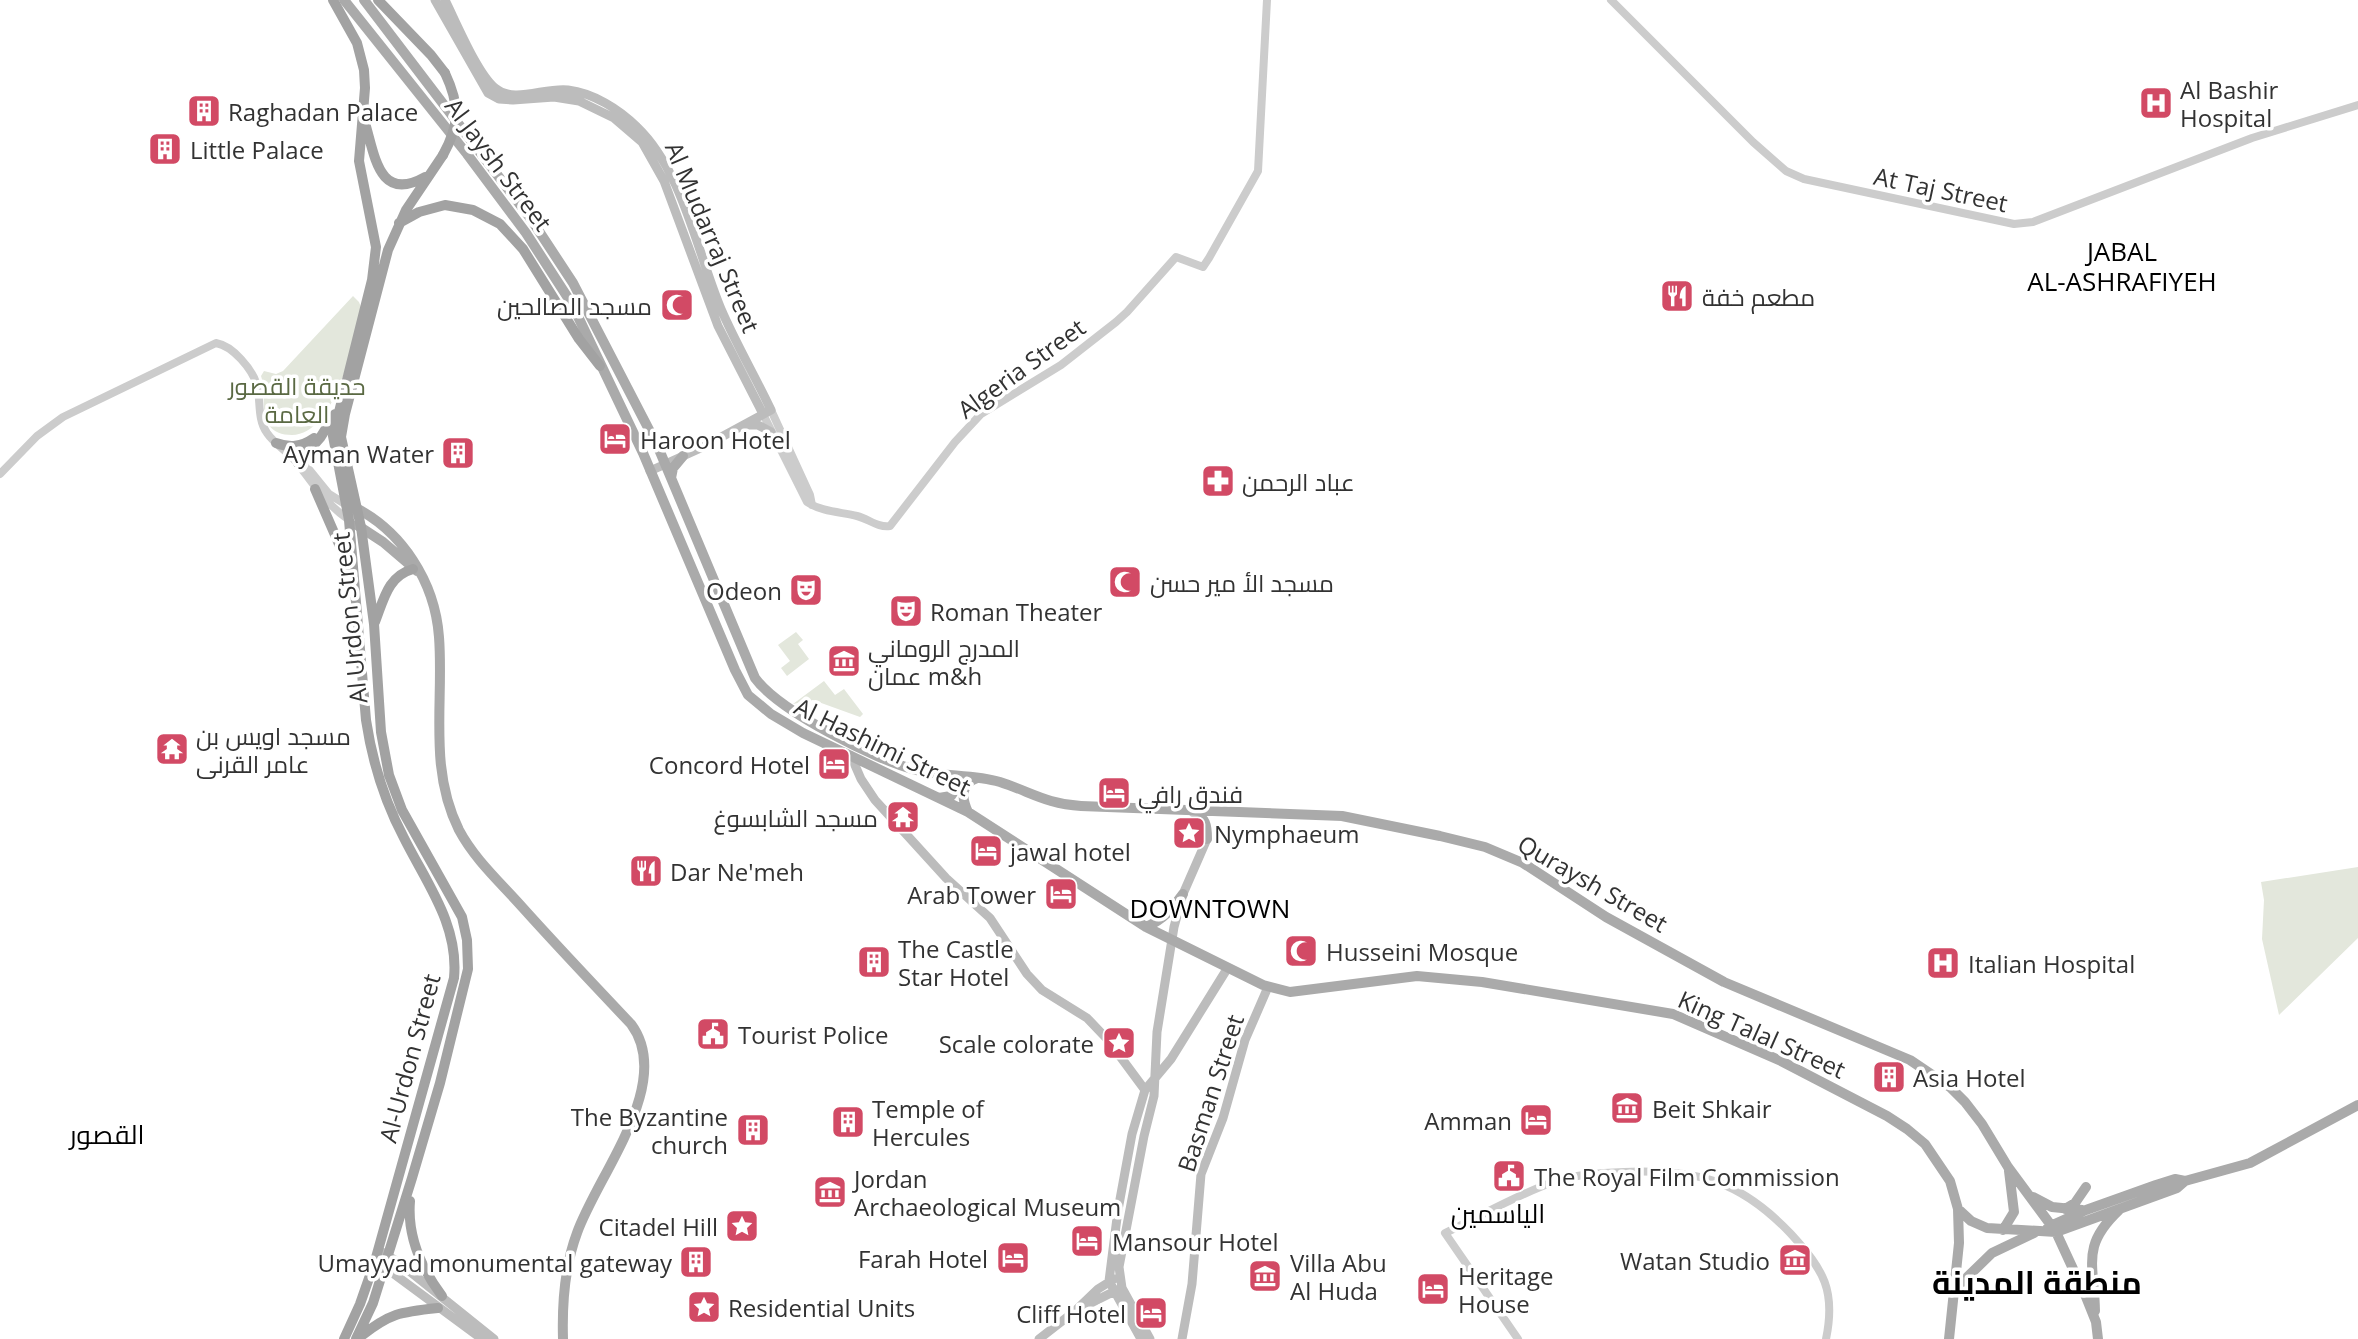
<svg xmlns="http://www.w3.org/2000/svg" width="2358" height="1339" font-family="'Open Sans',Cairo,sans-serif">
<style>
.green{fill:#e3e7dc}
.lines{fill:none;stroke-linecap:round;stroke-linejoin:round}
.tertiary{stroke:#ccc;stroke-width:8}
.secondary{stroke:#bcbcbc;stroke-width:9}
.primary{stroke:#aaa;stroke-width:10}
.trunk{stroke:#a2a2a2;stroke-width:10}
.trunk-bridge{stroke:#a2a2a2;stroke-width:10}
.labels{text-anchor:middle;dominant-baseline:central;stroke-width:7;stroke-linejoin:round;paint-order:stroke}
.poi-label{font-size:24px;fill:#323232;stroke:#fff;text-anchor:start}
.street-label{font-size:24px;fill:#323232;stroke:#fff}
.park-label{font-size:24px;fill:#5a6943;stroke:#fff}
.neighbourhood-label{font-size:26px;fill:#000;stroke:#fff}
.district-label{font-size:32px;font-weight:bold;fill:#000;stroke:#fff}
</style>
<rect width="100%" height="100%" fill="#fff"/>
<path class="green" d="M353,296L359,302L362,310C352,344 336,434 292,435C282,435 273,432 268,424C261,411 266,391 261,376L264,371L276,374L283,371Z
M796,632L803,640L798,644L809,659L787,676L781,668L790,661L778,645Z
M824,681L835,695L844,689L863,714L860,717L813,700L793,704Z
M2358,867V938L2279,1015L2262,939L2264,900L2261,882Z"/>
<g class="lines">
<path class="tertiary" d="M1611,0L1753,142L1786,171L1804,179L2014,224L2033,222L2252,138L2358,105
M771,410L810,495L812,505
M763,414L807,502C822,512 841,512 857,516C869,519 878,528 890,526L955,442L981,414L1061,365L1116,322L1127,312L1176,257L1203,267L1209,258L1258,171L1267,0
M299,457L329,494L345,504
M0,474L37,436L63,417L216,343C233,346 252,369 257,385C261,401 257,419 267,433C275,445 289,452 298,464C314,485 326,504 349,520
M1518,1339L1445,1233C1481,1216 1518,1194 1556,1181C1578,1174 1601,1173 1624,1172C1697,1169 1740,1180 1791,1234C1824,1270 1836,1291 1826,1339"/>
<path class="secondary" d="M435,0L488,93L499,99L513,100L554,97L579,101L614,118L642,142L664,181L718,326L763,414
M445,0C456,22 477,73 495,88C514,104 545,87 568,90C593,93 619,109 637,127C683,171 697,252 721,309C736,344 755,376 771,410L703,447L650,471
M748,425H758L771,432
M851,756L861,779L875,800L946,878L990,918L1027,974L1042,990L1087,1018L1108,1040L1145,1090
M382,1252L398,1262L494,1339
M379,1263L482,1339
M1075,1311L1117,1290
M1039,1339L1075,1311L1098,1289L1114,1279
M1141,1339L1109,1281L1118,1210L1132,1134L1145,1090L1171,1059L1227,969
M1150,1339L1122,1288L1119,1267L1144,1136L1154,1096L1157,1032L1174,927L1183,894L1207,839
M1182,1339L1192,1284L1201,1174L1223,1118L1245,1040L1268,987"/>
<path class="primary" d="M344,0L467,154L526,233L572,304L643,453L735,670L748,695L771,714L803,733L968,812L1146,927L1263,985L1290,992L1417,976L1482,982L1673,1014L1781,1061L1887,1116L1907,1129L1925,1144L1950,1181L1958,1209L1959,1243L1949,1339
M364,0L531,219L573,283L658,447L755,678C779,711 876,760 916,770C943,777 973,774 1000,782C1031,792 1047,804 1081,806L1342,816L1440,836L1485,847L1523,863L1606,917L1724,982L1910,1060L1950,1087L1965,1102L1982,1124L2008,1167L2056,1232L2086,1297L2096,1322L2098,1339
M671,478L673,468L683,456
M352,506C402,530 435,582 439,637C444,702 428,768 459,830C475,860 501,883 523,908C558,947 595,986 631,1024C675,1083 598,1174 577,1233C565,1265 562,1305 563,1339
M357,525L383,542L417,571
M939,798L951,796L955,790V784L947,776
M968,812C961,797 961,784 977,778
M1193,812C1206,818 1207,825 1207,839
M1146,927C1164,919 1172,909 1183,894
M2033,1197L2052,1207L2082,1210
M1958,1209L1971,1221L1987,1228L2056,1232L2177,1188L2185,1181L2250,1163L2358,1105
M2065,1209L2075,1203L2086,1187
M2048,1227L2086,1210L2156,1185L2175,1179L2185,1181
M2003,1230L2014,1212L2009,1171
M1956,1288L1992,1253L2034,1233
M2095,1311C2094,1263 2081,1246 2119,1210"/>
<path class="trunk" d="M333,0L357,43L364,70L365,88L359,161L376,247L372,280L333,436L349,520L366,720C372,760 385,802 404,838C427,884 459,925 454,978L375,1261L360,1304L344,1339
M378,0L431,55L445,73
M365,123C375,156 379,203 425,177
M399,223L419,212L445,205L473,210L500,224L523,249L579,339L600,366
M276,443C290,448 301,447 314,438
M298,463L320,438L335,414
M315,489L349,567
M375,622C384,599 388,576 413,569
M410,1201C407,1237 421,1268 442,1296
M360,1337C390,1313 400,1312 438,1308
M356,1339L373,1303L412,1178L440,1083L468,969L467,940L462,917L402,810L389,775L381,732L374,624L361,527L341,437L345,414L388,250L406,210L443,155"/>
<path class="trunk-bridge" d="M443,155C460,124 460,105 445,73"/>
</g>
<defs>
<symbol id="hospital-square" viewBox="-11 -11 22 22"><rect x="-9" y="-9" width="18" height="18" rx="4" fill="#d24a65" stroke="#fff"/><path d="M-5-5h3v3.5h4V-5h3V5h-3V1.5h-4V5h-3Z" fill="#fff"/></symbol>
<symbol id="building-square" viewBox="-11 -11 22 22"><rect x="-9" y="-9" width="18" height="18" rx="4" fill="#d24a65" stroke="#fff"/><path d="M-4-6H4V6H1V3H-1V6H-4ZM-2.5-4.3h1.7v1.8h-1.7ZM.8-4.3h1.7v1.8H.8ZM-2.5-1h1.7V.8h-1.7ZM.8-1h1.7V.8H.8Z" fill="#fff"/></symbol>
<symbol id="restaurant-square" viewBox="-11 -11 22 22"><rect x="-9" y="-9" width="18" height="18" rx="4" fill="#d24a65" stroke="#fff"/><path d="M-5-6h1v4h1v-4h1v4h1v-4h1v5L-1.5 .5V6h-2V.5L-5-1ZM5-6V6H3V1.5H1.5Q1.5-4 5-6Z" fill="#fff"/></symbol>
<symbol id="mosque-square" viewBox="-11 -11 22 22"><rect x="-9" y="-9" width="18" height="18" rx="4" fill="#d24a65" stroke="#fff"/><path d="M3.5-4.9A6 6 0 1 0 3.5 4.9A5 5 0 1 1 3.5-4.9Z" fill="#fff"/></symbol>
<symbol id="hotel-square" viewBox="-11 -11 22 22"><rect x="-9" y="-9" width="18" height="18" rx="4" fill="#d24a65" stroke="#fff"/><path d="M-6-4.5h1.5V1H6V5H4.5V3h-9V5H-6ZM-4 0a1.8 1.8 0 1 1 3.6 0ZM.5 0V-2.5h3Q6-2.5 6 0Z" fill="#fff"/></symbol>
<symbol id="pharmacy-square" viewBox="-11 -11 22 22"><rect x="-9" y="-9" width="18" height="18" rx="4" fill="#d24a65" stroke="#fff"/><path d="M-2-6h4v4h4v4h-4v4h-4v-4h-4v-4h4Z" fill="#fff"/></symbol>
<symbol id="theatre-square" viewBox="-11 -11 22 22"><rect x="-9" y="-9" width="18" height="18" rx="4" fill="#d24a65" stroke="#fff"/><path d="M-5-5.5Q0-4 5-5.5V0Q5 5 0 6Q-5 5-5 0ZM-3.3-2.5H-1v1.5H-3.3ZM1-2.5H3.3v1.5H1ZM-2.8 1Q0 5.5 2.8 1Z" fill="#fff"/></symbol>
<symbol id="museum-square" viewBox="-11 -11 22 22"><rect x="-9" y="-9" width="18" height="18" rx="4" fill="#d24a65" stroke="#fff"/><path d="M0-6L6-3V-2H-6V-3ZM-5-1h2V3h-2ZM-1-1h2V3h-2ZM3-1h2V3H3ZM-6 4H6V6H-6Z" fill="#fff"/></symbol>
<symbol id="temple-square" viewBox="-11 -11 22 22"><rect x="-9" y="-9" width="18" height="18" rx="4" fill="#d24a65" stroke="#fff"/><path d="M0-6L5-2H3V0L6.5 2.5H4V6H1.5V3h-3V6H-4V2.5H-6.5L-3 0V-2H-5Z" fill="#fff"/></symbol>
<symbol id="sight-square" viewBox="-11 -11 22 22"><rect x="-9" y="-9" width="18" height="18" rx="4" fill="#d24a65" stroke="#fff"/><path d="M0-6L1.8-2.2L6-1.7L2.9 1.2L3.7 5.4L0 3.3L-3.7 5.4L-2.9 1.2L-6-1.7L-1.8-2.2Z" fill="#fff"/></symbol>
<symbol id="civic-square" viewBox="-11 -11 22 22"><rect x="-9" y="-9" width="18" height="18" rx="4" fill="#d24a65" stroke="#fff"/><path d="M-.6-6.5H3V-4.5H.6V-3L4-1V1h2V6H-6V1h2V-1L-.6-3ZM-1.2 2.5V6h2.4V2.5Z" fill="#fff"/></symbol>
</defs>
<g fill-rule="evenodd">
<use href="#hospital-square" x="2137" y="84" width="38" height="38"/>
<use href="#building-square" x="185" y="92" width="38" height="38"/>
<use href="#building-square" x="146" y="130" width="38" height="38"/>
<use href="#restaurant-square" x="1658" y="277" width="38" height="38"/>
<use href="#mosque-square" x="658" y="286" width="38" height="38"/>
<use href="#hotel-square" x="596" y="420" width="38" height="38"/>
<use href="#building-square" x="439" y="434" width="38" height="38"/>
<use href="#pharmacy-square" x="1199" y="462" width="38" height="38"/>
<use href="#mosque-square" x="1106" y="563" width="38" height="38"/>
<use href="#theatre-square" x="787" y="571" width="38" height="38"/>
<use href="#theatre-square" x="887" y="592" width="38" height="38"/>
<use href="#museum-square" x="825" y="642" width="38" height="38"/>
<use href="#temple-square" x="153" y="730" width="38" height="38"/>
<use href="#hotel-square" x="815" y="745" width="38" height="38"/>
<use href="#hotel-square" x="1095" y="774" width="38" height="38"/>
<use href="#temple-square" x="884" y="798" width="38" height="38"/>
<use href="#sight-square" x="1170" y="814" width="38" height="38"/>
<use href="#hotel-square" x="967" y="832" width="38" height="38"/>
<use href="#restaurant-square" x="627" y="852" width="38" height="38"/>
<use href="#hotel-square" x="1042" y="875" width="38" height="38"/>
<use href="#mosque-square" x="1282" y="932" width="38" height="38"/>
<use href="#building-square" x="855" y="943" width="38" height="38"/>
<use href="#hospital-square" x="1924" y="944" width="38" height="38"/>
<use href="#civic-square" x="694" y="1015" width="38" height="38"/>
<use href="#sight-square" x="1100" y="1024" width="38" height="38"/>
<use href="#building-square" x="1870" y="1058" width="38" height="38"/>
<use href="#museum-square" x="1608" y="1089" width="38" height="38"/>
<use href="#hotel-square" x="1517" y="1101" width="38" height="38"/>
<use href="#building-square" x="829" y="1103" width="38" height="38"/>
<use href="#building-square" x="734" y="1111" width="38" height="38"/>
<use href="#civic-square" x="1490" y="1157" width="38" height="38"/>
<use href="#museum-square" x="811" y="1173" width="38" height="38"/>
<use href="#sight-square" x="723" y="1207" width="38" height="38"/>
<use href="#hotel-square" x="1068" y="1222" width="38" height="38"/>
<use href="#hotel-square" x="994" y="1239" width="38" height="38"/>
<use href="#museum-square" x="1776" y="1241" width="38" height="38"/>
<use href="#building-square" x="677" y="1243" width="38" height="38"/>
<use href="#museum-square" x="1246" y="1257" width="38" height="38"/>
<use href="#hotel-square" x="1414" y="1270" width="38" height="38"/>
<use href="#sight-square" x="685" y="1288" width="38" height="38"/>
<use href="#hotel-square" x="1132" y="1294" width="38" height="38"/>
</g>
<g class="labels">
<g class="poi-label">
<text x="2180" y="89">Al Bashir<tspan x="2180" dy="28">Hospital</tspan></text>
<text x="228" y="111">Raghadan Palace</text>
<text x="190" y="149">Little Palace</text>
<text x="1702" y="296">مطعم خفة</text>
<text x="652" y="305" text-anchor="end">مسجد الصالحين</text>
<text x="640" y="439">Haroon Hotel</text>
<text x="434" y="453" text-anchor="end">Ayman Water</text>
<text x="1242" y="481">عباد الرحمن</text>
<text x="1150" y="582">مسجد الأ مير حسن</text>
<text x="782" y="590" text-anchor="end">Odeon</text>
<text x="930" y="611">Roman Theater</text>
<text x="868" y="647">المدرج الروماني<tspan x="868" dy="28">عمان m&amp;h</tspan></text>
<text x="196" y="735">مسجد اويس بن<tspan x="196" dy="28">عامر القرنى</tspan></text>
<text x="810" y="764" text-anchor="end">Concord Hotel</text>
<text x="1138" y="793">فندق رافي</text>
<text x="878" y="817" text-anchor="end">مسجد الشابسوغ</text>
<text x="1214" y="833">Nymphaeum</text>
<text x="1010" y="851">jawal hotel</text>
<text x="670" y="871">Dar Ne'meh</text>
<text x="1036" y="894" text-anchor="end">Arab Tower</text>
<text x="898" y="948">The Castle<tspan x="898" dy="28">Star Hotel</tspan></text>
<text x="1326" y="951">Husseini Mosque</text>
<text x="1968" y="963">Italian Hospital</text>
<text x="738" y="1034">Tourist Police</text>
<text x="1094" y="1043" text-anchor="end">Scale colorate</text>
<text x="1913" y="1077">Asia Hotel</text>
<text x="872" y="1108">Temple of<tspan x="872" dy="28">Hercules</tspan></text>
<text x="1652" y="1108">Beit Shkair</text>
<text x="728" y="1116" text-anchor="end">The Byzantine<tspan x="728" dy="28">church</tspan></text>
<text x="1512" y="1120" text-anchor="end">Amman</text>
<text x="1534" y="1176">The Royal Film Commission</text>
<text x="854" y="1178">Jordan<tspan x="854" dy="28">Archaeological Museum</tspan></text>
<text x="718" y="1226" text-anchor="end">Citadel Hill</text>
<text x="1112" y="1241">Mansour Hotel</text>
<text x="988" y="1258" text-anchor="end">Farah Hotel</text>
<text x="1770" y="1260" text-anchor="end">Watan Studio</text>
<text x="672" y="1262" text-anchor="end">Umayyad monumental gateway</text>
<text x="1290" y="1262">Villa Abu<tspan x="1290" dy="28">Al Huda</tspan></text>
<text x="1458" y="1275">Heritage<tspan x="1458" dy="28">House</tspan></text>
<text x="728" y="1307">Residential Units</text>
<text x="1126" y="1313" text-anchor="end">Cliff Hotel</text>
</g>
<g class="street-label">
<text transform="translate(499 164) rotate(53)">Al Jaysh Street</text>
<text transform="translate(1941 189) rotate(12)">At Taj Street</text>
<text transform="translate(713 237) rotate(67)">Al Mudarraj Street</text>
<text transform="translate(1021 368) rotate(-36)">Algeria Street</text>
<text transform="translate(349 618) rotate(-96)">Al Urdon Street</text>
<text transform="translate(883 746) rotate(26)">Al Hashimi Street</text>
<text transform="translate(1593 883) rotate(30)">Quraysh Street</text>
<text transform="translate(1762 1034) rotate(24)">King Talal Street</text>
<text transform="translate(409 1058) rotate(-75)">Al-Urdon Street</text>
<text transform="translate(1210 1093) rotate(-72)">Basman Street</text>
</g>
<g class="park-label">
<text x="297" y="385">حديقة القصور<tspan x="297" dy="28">العامة</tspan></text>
</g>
<g class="neighbourhood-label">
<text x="2122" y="251">JABAL<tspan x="2122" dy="30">AL-ASHRAFIYEH</tspan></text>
<text x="1210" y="908">DOWNTOWN</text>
<text x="107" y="1134">القصور</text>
<text x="1498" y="1213">الياسمين</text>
</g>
<g class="district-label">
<text x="2037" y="1281">منطقة المدينة</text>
</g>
</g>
</svg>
